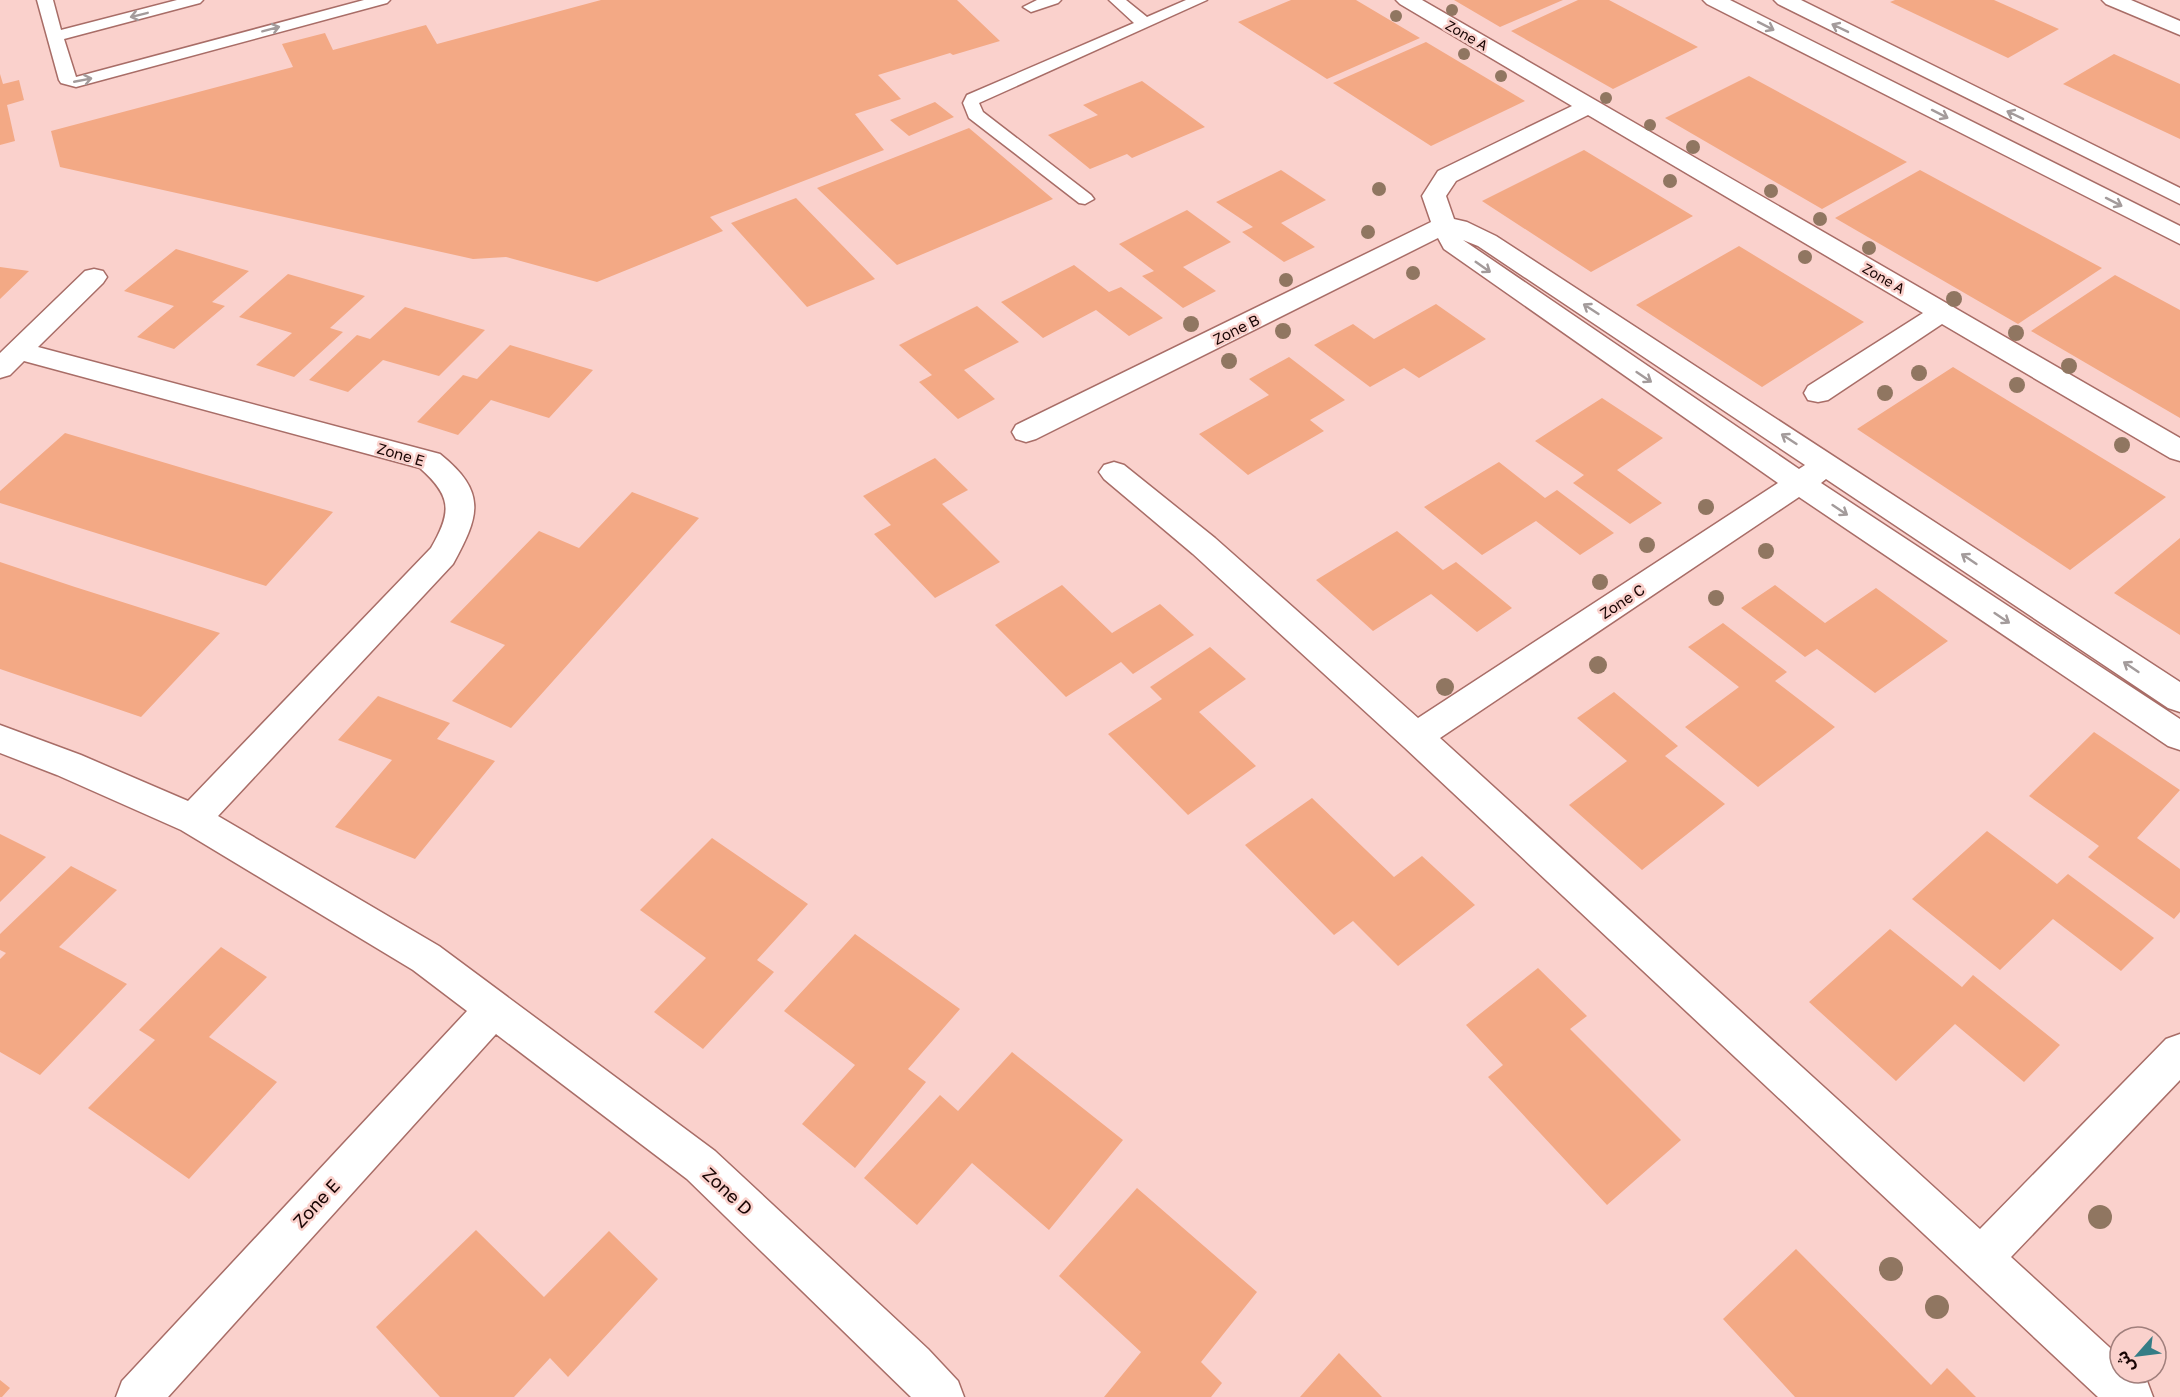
<svg xmlns="http://www.w3.org/2000/svg" width="2180" height="1397" font-family="'Golos Text','Noto Sans Arabic',sans-serif">
<style>
.building{fill:#f3a985}
.lines{fill:none;stroke-linecap:round;stroke-linejoin:round}
.service-casing{stroke:#a86d67;stroke-width:3}
.minor-casing{stroke:#a86d67;stroke-width:3}
.tertiary-casing{stroke:#a86d67;stroke-width:3}
.service{fill:#fff;fill-rule:evenodd}
.minor{fill:#fff;fill-rule:evenodd}
.tertiary{fill:#fff;fill-rule:evenodd}
.tree{fill:#907661}
.oneway{stroke:#a39b9b}
.labels{text-anchor:middle;dominant-baseline:central;stroke-width:5;stroke-linejoin:round;paint-order:stroke}
.far-street-label{font-size:14px;fill:#190504;stroke:#fad1cc}
.street-label{font-size:15px;fill:#190504;stroke:#fad1cc}
.near-street-label{font-size:18px;fill:#190504;stroke:#fad1cc}
</style>
<rect width="100%" height="100%" fill="#fad1cc"/>
<path class="building" d="M601,0H957L1000,41L953,55L950,53L878,75L901,99L855,114L884,150L710,217L723,231L597,282L506,257L473,259L60,167L51,131L293,67L282,44L325,33L333,50L426,25L437,44Z
M1291,0H1356L1420,38L1327,79L1238,22Z
M1454,0H1563L1500,27Z
M1578,0H1609L1698,47L1613,89L1511,31Z
M1895,0H1994L2059,29L2008,58L1890,2Z
M1426,42L1525,101L1431,146L1333,83Z
M2114,54L2180,84V139L2063,84Z
M0,74L3,84L19,80L24,100L7,105L15,141L0,145Z
M1749,76L1907,162L1822,209L1665,118Z
M1142,81L1205,127L1132,158L1127,154L1090,169L1048,135L1098,115L1083,105Z
M935,102L954,117L909,136L890,120Z
M969,128L1053,199L897,265L817,188Z
M1584,150L1693,216L1591,272L1482,201Z
M1281,170L1326,200L1281,223L1315,247L1284,262L1242,232L1253,227L1216,202Z
M1920,170L2102,268L2018,324L1835,218Z
M796,198L875,279L807,307L731,223Z
M1187,210L1231,242L1183,267L1216,291L1183,308L1142,276L1154,271L1119,244Z
M1739,246L1864,322L1762,387L1636,305Z
M176,249L249,271L212,302L225,306L174,349L137,337L174,306L124,291Z
M1074,265L1109,292L1121,287L1163,318L1129,336L1096,310L1043,338L1001,302Z
M0,267L29,271L0,299Z
M288,274L365,296L330,328L343,332L294,377L256,365L292,333L239,317Z
M2115,275L2180,310V418L2031,331Z
M1436,304L1486,339L1419,378L1404,368L1370,387L1314,345L1353,324L1374,339Z
M977,306L1019,342L964,370L995,399L958,419L919,382L932,375L899,345Z
M405,307L485,330L439,376L383,360L348,392L309,380L357,335L370,339Z
M510,345L593,370L549,418L491,400L458,435L417,422L463,375L477,379Z
M1289,357L1345,400L1310,420L1324,431L1248,475L1199,434L1269,395L1249,379Z
M1953,367L2166,497L2070,570L1857,429Z
M1602,398L1663,438L1617,470L1662,503L1630,524L1573,483L1584,475L1535,441Z
M65,433L196,472L333,512L266,586L0,503V491Z
M935,458L968,490L942,504L1000,562L935,598L874,534L891,525L863,496Z
M1499,462L1545,498L1557,490L1614,533L1580,555L1536,521L1482,555L1424,507Z
M632,492L699,518L511,728L452,701L505,645L450,622L539,531L579,548Z
M1397,531L1443,570L1456,562L1512,608L1477,632L1431,594L1373,631L1316,580Z
M2180,538V635L2114,593Z
M0,562L75,587L220,633L141,717L0,669Z
M1062,585L1112,633L1160,604L1194,635L1133,674L1121,662L1066,697L995,625Z
M1775,585L1825,623L1876,588L1948,641L1875,693L1817,649L1805,657L1741,608Z
M1723,623L1787,672L1775,681L1835,727L1758,787L1685,727L1739,687L1688,647Z
M1210,647L1246,679L1199,712L1256,766L1188,815L1108,734L1162,699L1150,687Z
M1614,692L1678,746L1665,756L1725,804L1642,870L1569,805L1627,761L1577,718Z
M378,696L450,723L437,739L495,761L415,859L335,827L392,760L338,740Z
M2094,732L2180,790L2137,838L2180,869V912L2174,919L2088,857L2099,846L2029,796Z
M1312,798L1394,877L1422,856L1475,905L1398,966L1353,921L1334,935L1245,845Z
M1987,831L2057,884L2068,874L2154,938L2121,971L2053,919L2000,970L1912,899Z
M0,834L46,857L0,902Z
M712,838L808,904L757,960L774,972L703,1049L654,1012L706,958L640,910Z
M71,866L117,890L59,947L127,984L40,1075L0,1052V959L6,953L0,950V934Z
M1890,929L1962,987L1973,975L2060,1045L2024,1082L1955,1024L1896,1081L1809,1002Z
M855,934L960,1009L908,1069L926,1082L855,1168L802,1124L855,1065L784,1011Z
M221,947L267,977L209,1037L277,1082L189,1179L88,1108L155,1040L139,1030Z
M1538,968L1587,1016L1570,1029L1681,1140L1607,1205L1488,1077L1503,1065L1466,1025Z
M1012,1052L1123,1140L1049,1230L972,1163L917,1225L864,1178L940,1095L958,1111Z
M1137,1188L1257,1292L1201,1362L1222,1383L1211,1397H1104L1141,1352L1059,1276Z
M476,1230L544,1297L609,1231L658,1279L568,1377L550,1358L514,1397H440L376,1327Z
M1796,1249L1931,1385L1947,1368L1976,1397H1795L1723,1319Z
M1339,1353L1382,1397H1300Z
M0,1380L10,1388L2,1397H0Z"/>
<g class="lines">
<defs>
<path id="service" d="M37,0H53L61,30L177,0H203L200,3L64,39L76,77L364,0H390L387,3L76,87L61,83L59,80Z
M1037,0H1061L1058,3L1031,12L1023,7Z
M1109,0H1126L1147,17L1186,0H1207L979,103L983,112L1091,195L1094,199L1085,204L1079,203L969,118L963,103L967,95L1134,23Z"/>
<path id="minor" d="M1396,0H1422L2180,438V461L2170,458L1942,324L1828,400L1818,402L1808,400L1804,393L1808,386L1923,313L1588,115L1456,181L1446,196L1454,219L1467,222L1496,236L2180,682V712L2168,708L1826,479L1821,483L2180,719V750L2168,746L1799,497L1440,738L1980,1229L2166,1039L2180,1034V1080L2011,1257L2120,1357V1373H2138L2147,1381L2153,1397H2098L1404,747L1193,554L1104,479L1099,472L1104,465L1114,462L1124,465L1215,538L1418,718L1778,483L1444,249L1438,238L1036,439L1026,442L1016,439L1012,432L1016,425L1431,222L1422,196L1438,171L1572,106L1400,4ZM1463,240L1478,246L1805,465L1799,469Z
M2102,0H2131L2180,21V35L2106,4Z
M94,269L103,271L107,277L103,283L38,347L440,454C487,492 480,515 453,564L218,816L439,946L715,1151L928,1349L958,1381L964,1397H911L687,1179L496,1034L168,1397H116L122,1381L467,1011L413,970L181,830L57,775L0,753V725L81,755L188,801L431,548C452,512 452,496 420,468L24,361L10,375L0,378V353L85,271Z"/>
<path id="tertiary" d="M1703,0H1730L2180,226V244L1707,4Z
M1774,0H1801L2180,188V204L1778,4Z"/>
</defs>
<use href="#service" class="service-casing"/>
<use href="#minor" class="minor-casing"/>
<use href="#tertiary" class="tertiary-casing"/>
<use href="#service" class="service"/>
<use href="#minor" class="minor"/>
<use href="#tertiary" class="tertiary"/>
</g>
<g class="tree">
<circle cx="1452" cy="10" r="6"/>
<circle cx="1396" cy="16" r="6"/>
<circle cx="1464" cy="54" r="6"/>
<circle cx="1501" cy="76" r="6"/>
<circle cx="1606" cy="98" r="6"/>
<circle cx="1650" cy="125" r="6"/>
<circle cx="1693" cy="147" r="7"/>
<circle cx="1670" cy="181" r="7"/>
<circle cx="1379" cy="189" r="7"/>
<circle cx="1771" cy="191" r="7"/>
<circle cx="1820" cy="219" r="7"/>
<circle cx="1368" cy="232" r="7"/>
<circle cx="1869" cy="248" r="7"/>
<circle cx="1805" cy="257" r="7"/>
<circle cx="1413" cy="273" r="7"/>
<circle cx="1286" cy="280" r="7"/>
<circle cx="1954" cy="299" r="8"/>
<circle cx="1191" cy="324" r="8"/>
<circle cx="1283" cy="331" r="8"/>
<circle cx="2016" cy="333" r="8"/>
<circle cx="1229" cy="361" r="8"/>
<circle cx="2069" cy="366" r="8"/>
<circle cx="1919" cy="373" r="8"/>
<circle cx="2017" cy="385" r="8"/>
<circle cx="1885" cy="393" r="8"/>
<circle cx="2122" cy="445" r="8"/>
<circle cx="1706" cy="507" r="8"/>
<circle cx="1647" cy="545" r="8"/>
<circle cx="1766" cy="551" r="8"/>
<circle cx="1600" cy="582" r="8"/>
<circle cx="1716" cy="598" r="8"/>
<circle cx="1598" cy="665" r="9"/>
<circle cx="1445" cy="687" r="9"/>
<circle cx="2100" cy="1217" r="12"/>
<circle cx="1891" cy="1269" r="12"/>
<circle cx="1937" cy="1307" r="12"/>
</g>
<defs><path id="oneway-shaft" d="M-6 0H5M1.5-3L5.5 0L1.5 3" fill="none" stroke-width="1.6" stroke-linecap="round" stroke-linejoin="round" transform="scale(1.5)"/></defs>
<g class="oneway">
<use href="#oneway-shaft" transform="translate(139 15) rotate(166)"/>
<use href="#oneway-shaft" transform="translate(1766 26) rotate(27)"/>
<use href="#oneway-shaft" transform="translate(1840 28) rotate(-154)"/>
<use href="#oneway-shaft" transform="translate(271 29) rotate(-15)"/>
<use href="#oneway-shaft" transform="translate(83 80) rotate(-11)"/>
<use href="#oneway-shaft" transform="translate(1940 114) rotate(27)"/>
<use href="#oneway-shaft" transform="translate(2015 115) rotate(-154)"/>
<use href="#oneway-shaft" transform="translate(2114 202) rotate(27)"/>
<use href="#oneway-shaft" transform="translate(1483 267) rotate(35)"/>
<use href="#oneway-shaft" transform="translate(1591 309) rotate(-147)"/>
<use href="#oneway-shaft" transform="translate(1644 377) rotate(34)"/>
<use href="#oneway-shaft" transform="translate(1789 439) rotate(-147)"/>
<use href="#oneway-shaft" transform="translate(1840 510) rotate(34)"/>
<use href="#oneway-shaft" transform="translate(1969 559) rotate(-146)"/>
<use href="#oneway-shaft" transform="translate(2002 618) rotate(34)"/>
<use href="#oneway-shaft" transform="translate(2131 667) rotate(-146)"/>
</g>
<g class="labels">
<g class="far-street-label">
<text transform="translate(1467 35) rotate(30)">Zone A</text>
<text transform="translate(1884 278) rotate(30)">Zone A</text>
</g>
<g class="street-label">
<text transform="translate(1236 329) rotate(-26)">Zone B</text>
<text transform="translate(401 454) rotate(16)">Zone E</text>
<text transform="translate(1622 601) rotate(-33)">Zone C</text>
</g>
<g class="near-street-label">
<text transform="translate(728 1191) rotate(43)">Zone D</text>
<text transform="translate(316 1203) rotate(-47)">Zone E</text>
</g>
</g>
<g transform="translate(2138 1355) rotate(242)"><circle r="28" fill="#fad1cc" stroke="#a07f7c" stroke-width="1.5"/>
<path d="M0-4.5L10 22L0 15L-10 22Z" fill="#357d86"/>
<text y="-9" font-size="16" font-weight="bold" text-anchor="middle" fill="#190504">ش</text>
</g>
</svg>
